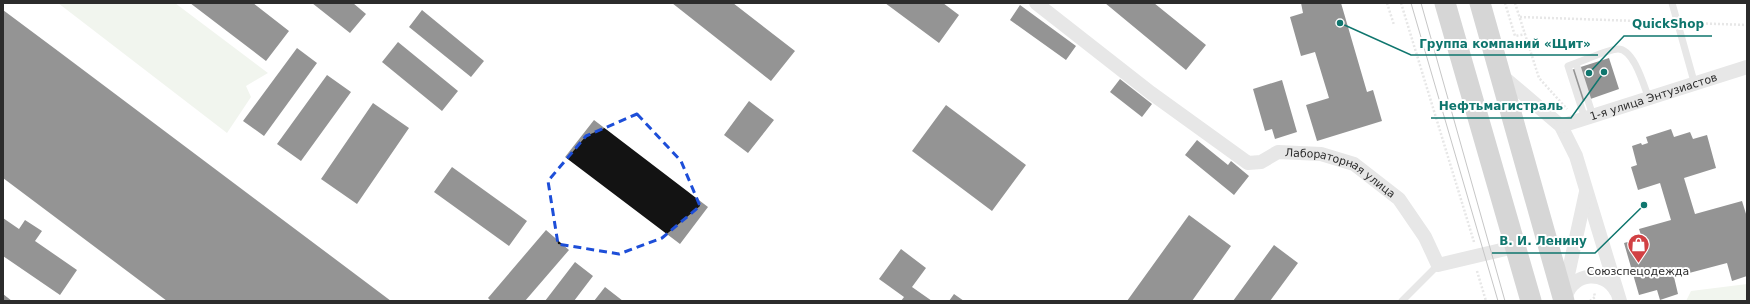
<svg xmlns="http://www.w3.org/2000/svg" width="1750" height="304" font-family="'DejaVu Sans',sans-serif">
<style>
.green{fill:#e1e8da}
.building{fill:#131313}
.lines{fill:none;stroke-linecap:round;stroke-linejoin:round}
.path{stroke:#c9c9c9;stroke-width:2.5;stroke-dasharray:2 2;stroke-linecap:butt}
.lane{stroke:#c9c9c9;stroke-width:7}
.street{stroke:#c9c9c9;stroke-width:14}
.primary{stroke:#a4a4a4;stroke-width:21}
.tram{stroke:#818181;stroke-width:1}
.marked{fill:none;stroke:#1d4ed8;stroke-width:3;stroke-dasharray:8 5;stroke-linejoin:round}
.labels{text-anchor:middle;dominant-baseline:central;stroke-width:4;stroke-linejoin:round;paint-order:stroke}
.street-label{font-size:11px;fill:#2c2c2c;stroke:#fff}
.poi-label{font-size:11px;fill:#2c2c2c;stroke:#fff}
.leader{fill:none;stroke:#0f766e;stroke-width:1.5}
.callout-dot{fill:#0f766e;stroke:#fff;stroke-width:1.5}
.callout-label{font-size:12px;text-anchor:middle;font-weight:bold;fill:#0f766e;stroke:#fff;stroke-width:4;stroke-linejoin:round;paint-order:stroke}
</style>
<rect width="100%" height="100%" fill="#fff"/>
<path class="green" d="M58,3H175L268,73L246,86L251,97L227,133Z
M1747,284V301H1686L1691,291Z"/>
<path class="building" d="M190,3H253L289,31L266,61Z
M312,3H353L366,14L350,33Z
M672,3H733L795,51L771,81Z
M885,3H943L959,15L939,43Z
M1105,3H1154L1206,45L1186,70Z
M1301,3H1341L1367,92L1373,90L1382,121L1317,141L1306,105L1329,98L1315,52L1301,56L1290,17L1303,13Z
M1020,5L1076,46L1066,60L1010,20Z
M3,10L58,51L391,301H167L3,178Z
M422,10L484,61L471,77L409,27Z
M398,42L458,91L442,111L382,62Z
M297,48L317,63L264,136L243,121Z
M1609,58L1619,89L1579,103L1568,71Z
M327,75L351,92L301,161L277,144Z
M1120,79L1152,104L1142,117L1110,92Z
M1282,80L1297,132L1275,139L1272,129L1265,131L1253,89Z
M749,101L774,120L748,153L724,135Z
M373,103L409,128L357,204L321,179Z
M946,105L1026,165L992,211L912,151Z
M594,120L708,207L680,244L565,157Z
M1671,129L1674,137L1690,132L1693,139L1707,135L1716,168L1684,178L1695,214L1742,201L1747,217V276L1732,281L1727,263L1674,277L1678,294L1660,300L1657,290L1639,295L1624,243L1642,238L1639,229L1671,220L1660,183L1638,190L1631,167L1637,165L1632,146L1641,143L1642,145L1648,143L1646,137Z
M1197,140L1228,165L1231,161L1249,176L1234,195L1185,155Z
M452,167L527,221L509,246L434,192Z
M1189,215L1231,246L1192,301H1127Z
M3,218L19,229L25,220L42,231L35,241L77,270L60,295L3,256Z
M546,230L569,250L525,301H491L488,298Z
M1274,245L1298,263L1270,301H1233Z
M901,249L926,268L912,287L932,301H901L904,297L879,279Z
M575,262L593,276L574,301H545Z
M605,287L623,301H594Z
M3,294L12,301H3Z
M954,294L964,301H949Z"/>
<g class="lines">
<path class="path" d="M1387,3L1394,25
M1401,3L1474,242
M1505,3L1515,36L1526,34
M1515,3L1539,78L1567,109
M1520,17L1667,22
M1690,23L1747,25
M1477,271L1486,301
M1590,301L1595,297L1594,292"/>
<path class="lane" d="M1672,3L1695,85
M1576,63C1586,60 1609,49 1618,49C1634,49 1644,86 1649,99
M1585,119L1568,66L1576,63L1593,116
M1402,301L1438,265"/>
<g class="street">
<path id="s1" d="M1036,3L1151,93L1248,163L1261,162L1278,152L1321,154L1354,164L1399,199L1425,237L1438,265L1514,247"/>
<path d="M1501,75L1561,126L1576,156L1620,301"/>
<path id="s2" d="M1561,126L1747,67"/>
<path d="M1564,293L1586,192"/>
<path d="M1566,296C1573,272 1605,270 1616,291"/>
</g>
<path class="primary" d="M1445,3L1531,301
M1480,3L1564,301"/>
<path class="tram" d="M1411,3L1498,301
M1421,3L1505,301"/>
</g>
<path d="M0 0H1750V304H0ZM637,114L681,161L700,206L662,238L619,254L558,244L548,181L586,136Z" fill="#fff" fill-opacity=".55" fill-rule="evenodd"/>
<path class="marked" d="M637,114L681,161L700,206L662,238L619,254L558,244L548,181L586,136Z"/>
<defs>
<symbol id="shop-pin" viewBox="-11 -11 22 30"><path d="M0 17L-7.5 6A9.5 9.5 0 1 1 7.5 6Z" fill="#d14043" stroke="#fff"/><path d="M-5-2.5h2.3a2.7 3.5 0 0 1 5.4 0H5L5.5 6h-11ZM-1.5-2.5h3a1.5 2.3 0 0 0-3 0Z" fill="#fff"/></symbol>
</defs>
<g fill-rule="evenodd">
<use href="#shop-pin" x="1626" y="232" width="25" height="34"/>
</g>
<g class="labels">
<g class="street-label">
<text stroke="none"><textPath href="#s2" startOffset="97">1-я улица Энтузиастов</textPath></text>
<text stroke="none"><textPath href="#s1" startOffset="366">Лабораторная улица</textPath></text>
</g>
<g class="poi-label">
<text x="1638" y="271">Союзспецодежда</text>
</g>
</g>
<path class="leader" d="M1589 73L1624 36H1712M1340 23L1411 55H1598M1604 72L1571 118H1431M1644 205L1595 253H1492"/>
<g class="callout-dot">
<circle cx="1589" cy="73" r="4"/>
<circle cx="1340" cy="23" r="4"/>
<circle cx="1604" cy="72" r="4"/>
<circle cx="1644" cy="205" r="4"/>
</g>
<g class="callout-label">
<text x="1668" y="28">QuickShop</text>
<text x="1505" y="48">Группа компаний «Щит»</text>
<text x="1501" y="110">Нефтьмагистраль</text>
<text x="1543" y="245">В. И. Ленину</text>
</g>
<rect width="1750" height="304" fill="none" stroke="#2c2c2c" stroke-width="8"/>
</svg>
